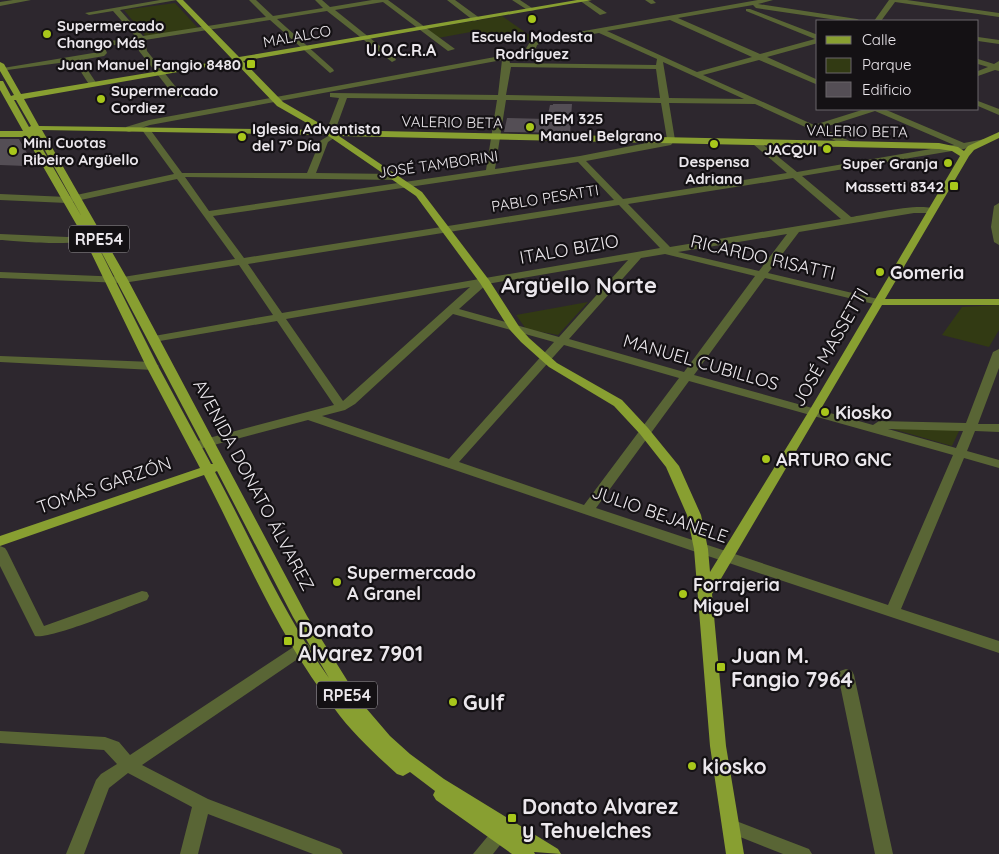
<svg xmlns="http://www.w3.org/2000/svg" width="999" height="854" font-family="Quicksand,sans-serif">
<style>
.green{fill:#323a13}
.building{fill:#544e55}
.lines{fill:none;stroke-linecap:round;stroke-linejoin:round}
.minor{fill:#596535;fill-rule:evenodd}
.major{fill:#889f31;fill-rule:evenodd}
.poi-dot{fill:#a8c71b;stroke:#141114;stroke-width:2}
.labels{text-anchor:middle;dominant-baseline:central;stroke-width:4.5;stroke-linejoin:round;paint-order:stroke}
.far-poi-label{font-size:15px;font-weight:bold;fill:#ebe7ec;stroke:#141114;text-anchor:start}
.far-street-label{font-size:15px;fill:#ebe7ec;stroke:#141114}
.far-quarter-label{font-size:16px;font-weight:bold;fill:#ebe7ec;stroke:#141114}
.shield{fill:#141114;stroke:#aaa7ab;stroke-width:1}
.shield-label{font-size:16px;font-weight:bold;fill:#ebe7ec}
.street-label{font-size:18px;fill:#ebe7ec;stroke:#141114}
.poi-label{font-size:18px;font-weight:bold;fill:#ebe7ec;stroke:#141114;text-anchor:start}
.near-poi-label{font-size:21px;font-weight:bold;fill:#ebe7ec;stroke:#141114;text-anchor:start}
.district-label{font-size:22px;font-weight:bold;fill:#ebe7ec;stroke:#141114}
</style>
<rect width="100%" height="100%" fill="#2d272e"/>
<path class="green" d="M175,3L199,29L146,37L124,10Z
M502,16L535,39L525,41L520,38L491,42L476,31L438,38L427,29Z
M588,302L558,335L526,329L516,315Z
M999,305V330L989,347L942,335L962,307Z
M886,427L960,429L952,446Z"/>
<path class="building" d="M553,104H572L570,133L504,132L507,118L547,119L550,105H553Z
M0,139H19L31,160L26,166L0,165Z"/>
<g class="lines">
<path class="minor" d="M13,0H31L0,6V2Z
M160,0H177L120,10L143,36L266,17L249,0H256L273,16L323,8L315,0H322L330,7L372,0H388L455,49L448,51L383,2L335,10L395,58L396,60L392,62L327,11L277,19L333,69L334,71L330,73L270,20L145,40L147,51L183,96L179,98H176L139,51L138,41L109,46L105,48L107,53L104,56L81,60L97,84L93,86H90L74,61L0,71V68H3L99,52L97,47L104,42L136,37L113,11L89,15L85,13Z
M447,0H455L481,19L474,21Z
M512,0H520L535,10L529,11Z
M579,0H587L607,13L600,15Z
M645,0H653L656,3L651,4Z
M758,0H773L758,4L857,19L861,21H844L756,8L753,5L678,18L760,54L815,39L746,11V9H750L818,35V43L767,57L818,80V85L759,60L703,75L814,125L865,109H884L964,143L985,139L989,142L964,149L802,176L851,217C867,215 925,201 936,210L931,213H914L799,232L768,273L882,300L883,302L882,304L878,305L765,278L694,375L873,425L879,421L966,423L993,352L999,349V368L978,424H999V432L975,431L967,451L999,460V468L964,458L901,609L999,641V653L696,552L308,420L195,450L190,449L189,446L190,443L334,405L277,321L154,342L148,339L154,336L273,315L239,265L123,283L0,278V272L123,277L235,259L177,179L67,203L0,200V194L67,197L174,174L142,130L146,127L149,128L182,173H307L320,141L333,133L337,136L328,142L316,173L395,174L400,177L395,180L185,177L209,211L486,170L497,100L347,98L336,128L323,132L319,129L329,124L339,98L330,97V93H333L498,95L502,60L150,125L129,132L126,131V127L149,120L506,55L525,50L530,42L539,39ZM670,20L752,57L697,72L607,31ZM599,33L657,59L656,65L510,63L509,58C519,56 534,56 537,45L541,43ZM663,62L744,99L669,98ZM511,67L656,69L660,98L506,95ZM506,100L661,103L667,139L580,156L495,169ZM669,103L755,104L849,147L852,146V142L822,128L875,111L954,145L797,172L756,139L753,140V144L787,173L623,199L586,161L671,145L675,140ZM578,162L614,200L244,258L213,216ZM793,178L841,219L670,247L628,204ZM619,205L660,248L282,313L248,264ZM787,234L759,271L678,252ZM665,254L755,276L684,372L569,339L641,258ZM628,260L559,337L459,309L487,284ZM470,287L343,401L286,319ZM453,314L554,342L449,459L322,416L345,410L355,404ZM564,345L679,378L584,505L459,462ZM689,381L953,455L888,605L596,508ZM888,429L963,431L956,448Z
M889,0H907L999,13V17L895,2L881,21H874Z
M978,37L999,40V44L978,41Z
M978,59L994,64L999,61V71L995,70L978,76V71L988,67L978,64Z
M978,101L999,109V115L978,106Z
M999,203V245L994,242L991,227L994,206Z
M0,234L67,237L88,234L93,237C81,248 18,241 0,240Z
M0,356L153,362L159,366L153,370L0,362Z
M0,546L5,548L7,551L44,626L142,591L147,592L149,596L147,600C128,607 50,640 35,636L0,566Z
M303,642L308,644L311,648L308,652L142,765L208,799L340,849L343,854H313L208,814L198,854H180L192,807L128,773L109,788L84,854H66L96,780L101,774L117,764L104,750L0,743V731L105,737L119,742L130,755L298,644Z
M846,669L852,671L854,675L893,854H875L838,675L840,671Z
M731,819L809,849L812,854H783L725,831L722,826L725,821Z
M499,828L505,830L508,835L493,854H473L493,830Z"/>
<path class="major" d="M176,0H183L239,57L577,0H592L243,61L283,102L331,130L939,143L958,147L964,151L968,146L999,132V138L974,150L969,156L885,299H999V305H882L712,594L726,746L744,854H726L710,746L694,549L687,515L666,467L640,434L614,406L549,367L521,342L510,330L480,283L416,196L327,135L42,130L128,280L307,616L360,701L390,736L410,754L444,779L558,849L561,854L534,852L535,854H512L436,800L433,795L435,791L410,772L403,776L397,774C374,753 352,733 334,708C279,638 245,554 204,475L0,546V536L200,468L146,366L83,236L26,137H0V131H23L0,90V81H3L11,96L14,95L0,71V62L4,64L21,94L232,59ZM235,62L277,106L319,130L39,126L24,99ZM14,100H16L31,126L29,127ZM35,136H37L82,217ZM339,136L939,149L952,151L960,156L809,411L710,572L708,549L701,515L679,466L648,428L622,400L557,363L529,338L520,328L489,280L422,192ZM94,238L213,464H211L158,366ZM217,471L293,617L329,678C283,614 252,541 215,472Z"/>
</g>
<g class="poi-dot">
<circle cx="532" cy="19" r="5"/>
<circle cx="47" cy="34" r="5"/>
<rect x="246" y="59" width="10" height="10" rx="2.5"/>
<circle cx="101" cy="99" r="5"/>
<circle cx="530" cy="127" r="5"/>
<circle cx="242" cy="137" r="5"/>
<circle cx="714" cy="144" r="5"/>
<circle cx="827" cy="149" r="5"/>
<circle cx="13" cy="151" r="5"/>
<circle cx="948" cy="163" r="5"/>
<rect x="949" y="181" width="10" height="10" rx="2.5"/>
<circle cx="880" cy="272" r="5"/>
<circle cx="825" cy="412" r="5"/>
<circle cx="766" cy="459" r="5"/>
<circle cx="337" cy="582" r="5"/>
<circle cx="683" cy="594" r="5"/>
<rect x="283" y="636" width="10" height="10" rx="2.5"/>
<rect x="716" y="662" width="10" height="10" rx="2.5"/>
<circle cx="453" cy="702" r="5"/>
<circle cx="692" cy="766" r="5"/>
<rect x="507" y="813" width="10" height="10" rx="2.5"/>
</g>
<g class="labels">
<g class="far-poi-label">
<text x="57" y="25">Supermercado<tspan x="57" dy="17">Chango Más</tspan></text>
<text x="532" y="36" text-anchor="middle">Escuela Modesta<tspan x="532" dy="17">Rodriguez</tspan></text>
<text x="241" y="64" text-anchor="end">Juan Manuel Fangio 8480</text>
<text x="111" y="90">Supermercado<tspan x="111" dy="17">Cordiez</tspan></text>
<text x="540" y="118">IPEM 325<tspan x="540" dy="17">Manuel Belgrano</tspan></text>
<text x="252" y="128">Iglesia Adventista<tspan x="252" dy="17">del 7° Día</tspan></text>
<text x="23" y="142">Mini Cuotas<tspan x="23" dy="17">Ribeiro Argüello</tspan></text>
<text x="817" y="149" text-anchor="end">JACQUI</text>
<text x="714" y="161" text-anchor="middle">Despensa<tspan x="714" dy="17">Adriana</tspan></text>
<text x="938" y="163" text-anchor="end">Super Granja</text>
<text x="944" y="186" text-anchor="end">Massetti 8342</text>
</g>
<g class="far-street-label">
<text transform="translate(297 36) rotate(-10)">MALALCO</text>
<text transform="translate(452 122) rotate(1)">VALERIO BETA</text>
<text transform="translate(857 131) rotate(1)">VALERIO BETA</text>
<text transform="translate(438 164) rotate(-8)">JOSÉ TAMBORINI</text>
<text transform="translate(545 198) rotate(-9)">PABLO PESATTI</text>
</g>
<g class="far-quarter-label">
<text x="401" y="50">U.O.C.R.A</text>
</g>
<g class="shield">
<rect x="69" y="225.5" width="60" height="27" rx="4"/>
<rect x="317" y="681.5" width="60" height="27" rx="4"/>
</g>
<g class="shield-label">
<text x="99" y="239">RPE54</text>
<text x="347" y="695">RPE54</text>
</g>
<g class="street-label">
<text transform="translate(569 249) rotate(-10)">ITALO BIZIO</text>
<text transform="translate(763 257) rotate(13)">RICARDO RISATTI</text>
<text transform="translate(830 347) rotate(-60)">JOSÉ MASSETTI</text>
<text transform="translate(701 362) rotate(16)">MANUEL CUBILLOS</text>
<text transform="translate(104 485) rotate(-19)">TOMÁS GARZÓN</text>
<text transform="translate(254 485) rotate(62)">AVENIDA DONATO ÁLVAREZ</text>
<text transform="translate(660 514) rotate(19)">JULIO BEJANELE</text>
</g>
<g class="poi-label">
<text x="890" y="272">Gomeria</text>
<text x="835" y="412">Kiosko</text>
<text x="776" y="459">ARTURO GNC</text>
<text x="347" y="572">Supermercado<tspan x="347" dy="21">A Granel</tspan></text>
<text x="693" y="584">Forrajeria<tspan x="693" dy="21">Miguel</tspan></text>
</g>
<g class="near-poi-label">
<text x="298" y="629">Donato<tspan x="298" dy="24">Alvarez 7901</tspan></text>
<text x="731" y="655">Juan M.<tspan x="731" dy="24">Fangio 7964</tspan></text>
<text x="463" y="702">Gulf</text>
<text x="702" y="766">kiosko</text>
<text x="522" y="806">Donato Alvarez<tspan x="522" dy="24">y Tehuelches</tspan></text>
</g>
<g class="district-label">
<text x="579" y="285">Argüello Norte</text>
</g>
</g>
<rect x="816" y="20" width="162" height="90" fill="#141114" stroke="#6a676a"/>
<rect x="826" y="36" width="25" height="8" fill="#889f31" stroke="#6a676a"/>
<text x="862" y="45" font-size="15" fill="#ebe7ec">Calle</text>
<rect x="826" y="58" width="25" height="15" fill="#323a13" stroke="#6a676a"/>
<text x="862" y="70" font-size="15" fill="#ebe7ec">Parque</text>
<rect x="826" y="82" width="25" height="15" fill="#544e55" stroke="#6a676a"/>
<text x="862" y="95" font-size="15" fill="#ebe7ec">Edificio</text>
</svg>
